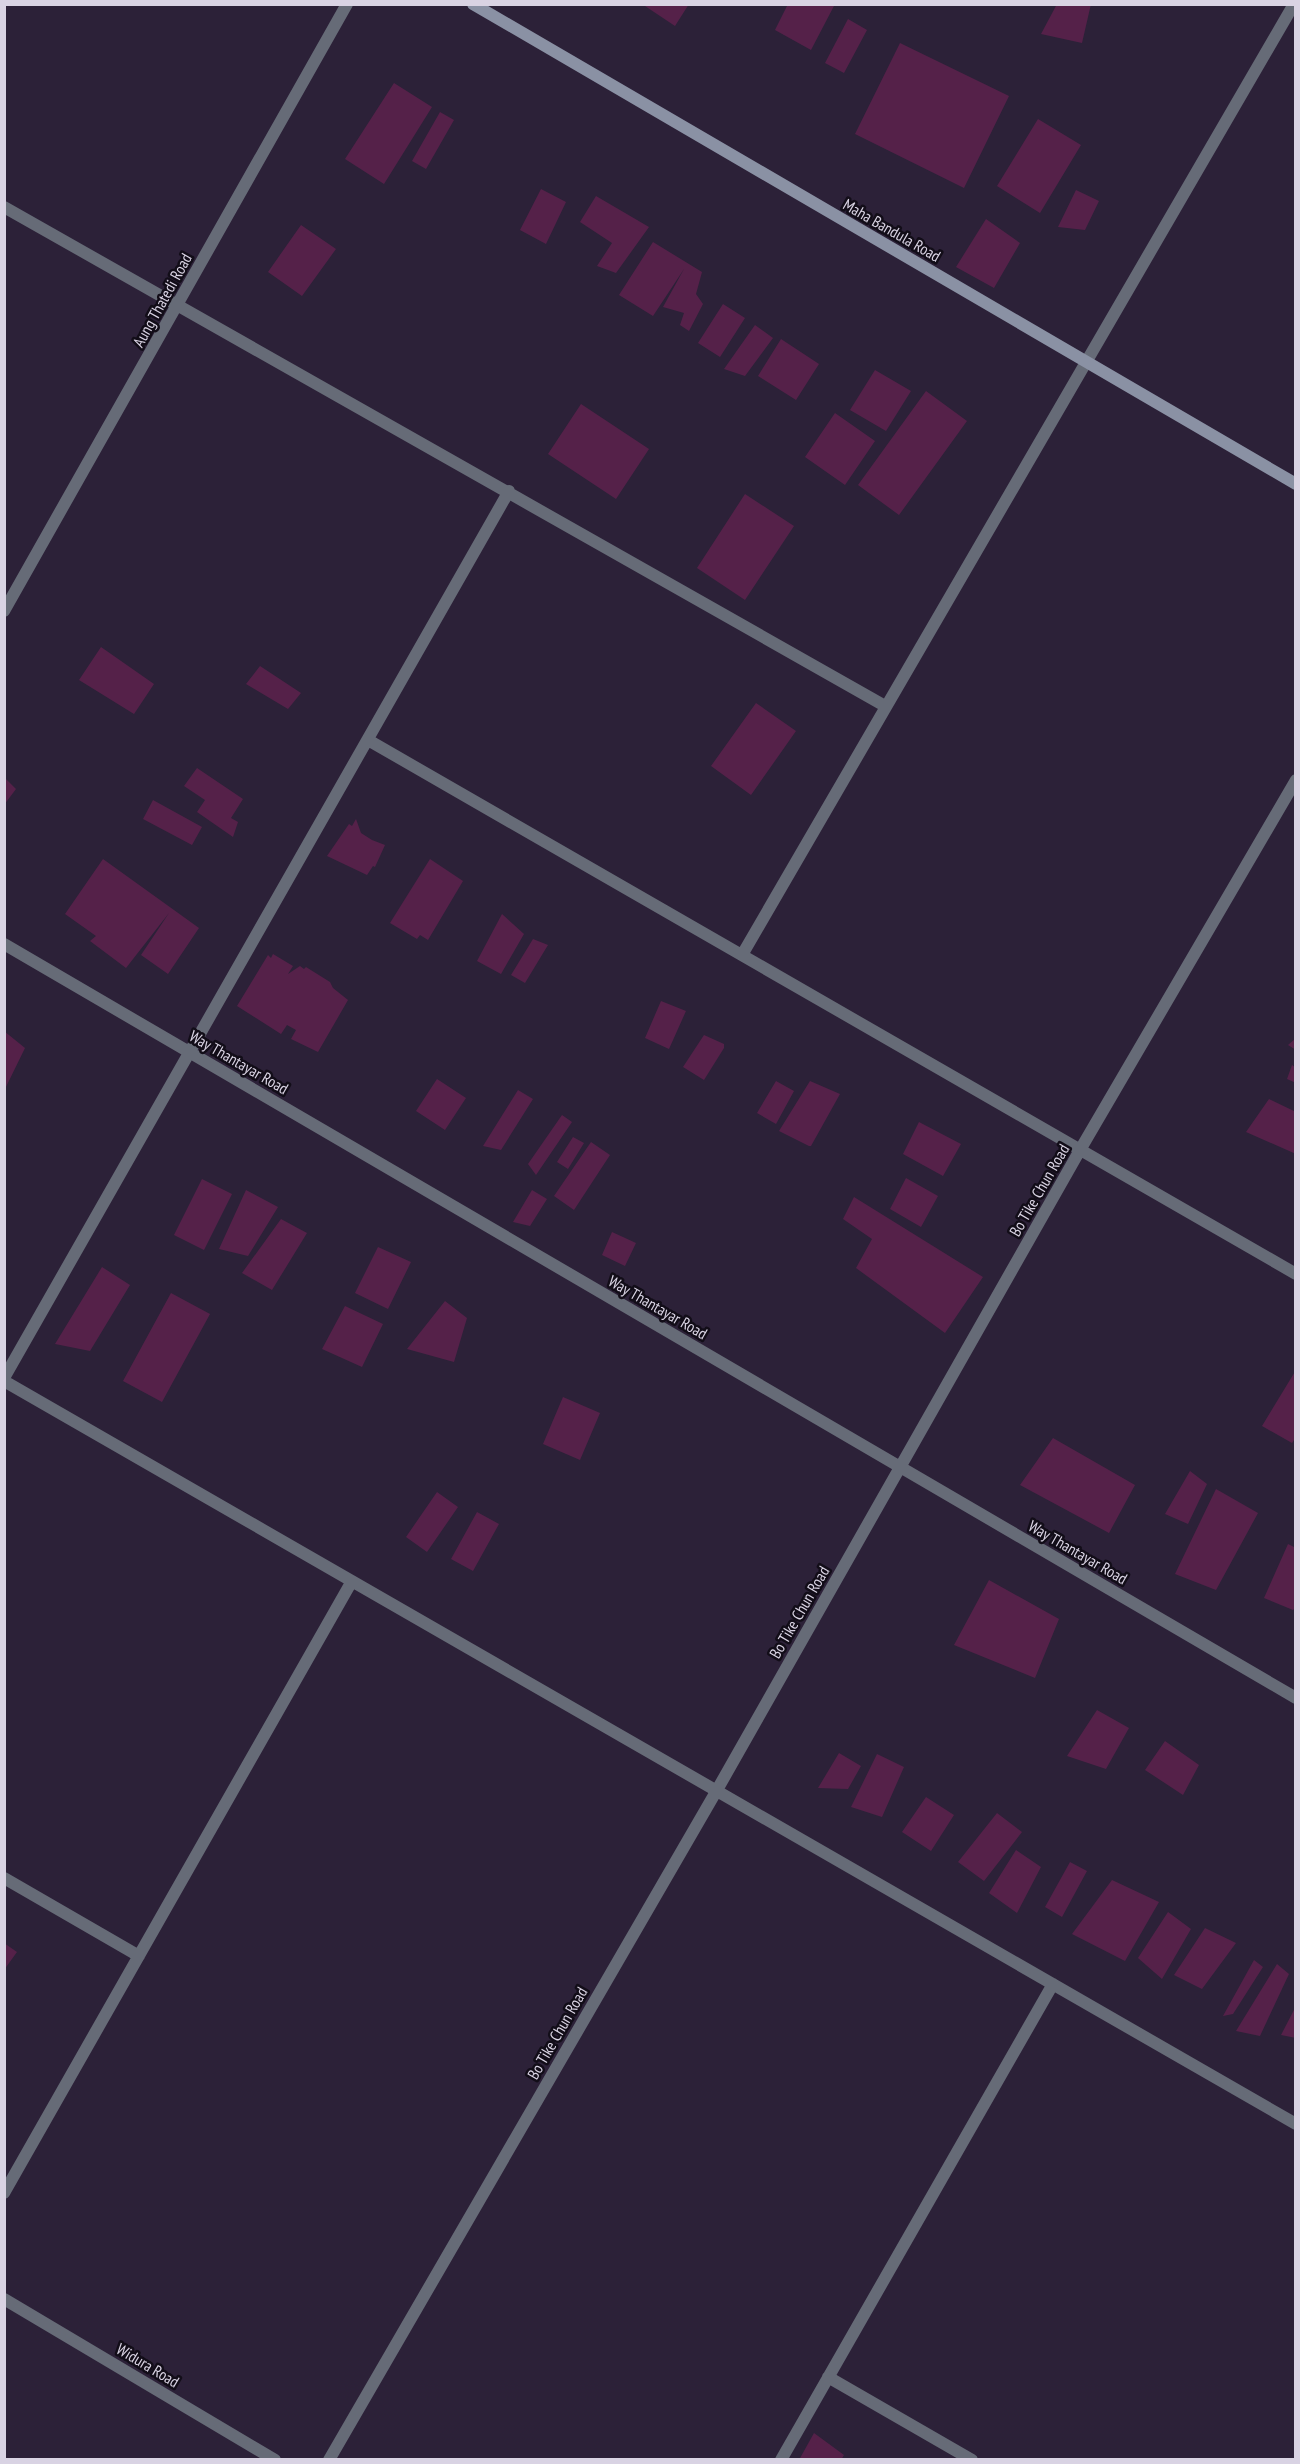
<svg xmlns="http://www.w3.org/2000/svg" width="1300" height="2464" font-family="'PT Sans Narrow',sans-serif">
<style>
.building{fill:#552149}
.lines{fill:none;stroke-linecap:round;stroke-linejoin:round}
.street{stroke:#666b77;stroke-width:12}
.secondary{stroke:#8a91a4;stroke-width:12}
.labels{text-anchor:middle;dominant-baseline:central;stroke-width:5;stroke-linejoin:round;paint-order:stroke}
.street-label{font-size:16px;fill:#d9d3e3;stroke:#120d18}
</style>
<rect width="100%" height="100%" fill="#2c2138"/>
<path class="building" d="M642,4H689L675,26Z
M788,4H835L811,50L775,30Z
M1057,4H1091L1082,43L1041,34Z
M848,19L867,30L844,73L825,63Z
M900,43L1009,96L964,188L855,134Z
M394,83L432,107L384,184L345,159Z
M440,112L454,120L426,169L412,161Z
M1038,119L1081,145L1040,213L997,186Z
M541,189L566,202L546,244L520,230Z
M1076,190L1099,201L1085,230L1058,227Z
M596,196L649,227L616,273L597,266L612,243L580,222Z
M986,219L1020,243L994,288L956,267Z
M301,225L336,249L302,296L268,272Z
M653,242L702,272L696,294L703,304L689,331L680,325L684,313L663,307L684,269L653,316L619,295Z
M723,304L745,318L720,357L698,343Z
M755,325L773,338L745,376L724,369Z
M781,339L819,364L796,400L758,376Z
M875,370L911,391L886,431L850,410Z
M926,391L967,421L899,515L858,485Z
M581,404L649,449L616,499L548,454Z
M835,413L875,441L845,485L805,457Z
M745,494L794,526L745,600L697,568Z
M101,647L154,684L134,714L79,680Z
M260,666L301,693L288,709L246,684Z
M756,703L796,731L751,795L711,766Z
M197,768L243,799L231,818L238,822L233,837L197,812L205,800L184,786Z
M4,777L16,789L4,805Z
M153,800L202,827L192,845L143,819Z
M356,819L361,833L372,840L385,845L375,867L373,866L367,875L327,856L349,824L352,826Z
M103,859L199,928L168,974L141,955L169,913L126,968L90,941L96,936L65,914Z
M430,859L463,881L428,940L420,935L417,939L390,923Z
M502,914L524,934L501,974L477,961Z
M533,939L548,945L525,983L511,975Z
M273,954L293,966L288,974L300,966L304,969L306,967L330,982L333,988L348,1000L318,1052L291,1039L296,1030L287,1025L281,1034L237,1006L268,955L271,958Z
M661,1001L686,1011L669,1049L645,1038Z
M4,1031L25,1048L4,1091Z
M704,1035L724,1044V1048L704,1080L683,1067Z
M1296,1038V1050L1288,1045Z
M1292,1065L1296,1068V1083L1287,1079Z
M437,1079L466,1098L445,1130L416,1111Z
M776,1081L794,1091L776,1124L757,1113Z
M810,1081L840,1094L811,1146H809L779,1131Z
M518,1090L533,1099L501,1150L483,1146Z
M1269,1099L1296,1112V1154L1246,1132Z
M562,1115L572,1122L536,1175L528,1164Z
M919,1122L961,1144L943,1176L903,1154Z
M573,1137L584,1143L568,1169L557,1162Z
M591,1142L610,1155L574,1210L554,1196Z
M906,1178L938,1196L921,1227L890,1209Z
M202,1179L232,1194L204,1250L174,1235Z
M246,1190L278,1207L248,1256L219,1249Z
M532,1190L547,1199L530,1226L513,1222Z
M854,1197L983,1277L945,1333L856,1268L872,1239L843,1219Z
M281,1219L307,1233L272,1290L242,1273Z
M612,1232L636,1243L625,1266L602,1255Z
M378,1247L411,1262L388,1309L355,1293Z
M102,1267L130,1285L90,1351L55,1344Z
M171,1293L210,1314L162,1402L123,1381Z
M445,1301L467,1318L454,1362L407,1349Z
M345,1306L383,1324L362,1367L322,1349Z
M1296,1370V1437L1292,1443L1262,1426Z
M563,1397L600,1413L580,1460L543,1444Z
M1053,1438L1135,1485L1109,1533L1020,1485Z
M1190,1471L1207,1484L1188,1524L1165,1514Z
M1216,1489L1258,1513L1216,1590L1175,1574Z
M437,1492L458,1507L427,1552L406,1537Z
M477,1512L499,1524L473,1571L451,1559Z
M1288,1544L1296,1548V1607L1293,1610L1264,1598Z
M989,1580L1059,1619L1035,1678L954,1645Z
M1097,1710L1129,1728L1106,1769L1067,1756Z
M1165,1741L1199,1765L1183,1795L1145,1770Z
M839,1753L861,1766L848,1789L818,1788Z
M877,1754L904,1767L882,1817L851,1807Z
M926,1797L954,1815L931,1851L902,1832Z
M997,1813L1022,1832L984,1881L958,1862Z
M1016,1850L1041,1867L1017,1913L989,1893Z
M1070,1862L1087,1871L1062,1917L1045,1907Z
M1112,1880L1159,1902L1125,1961L1072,1934Z
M1168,1912L1191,1929L1162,1979L1138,1958Z
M1205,1928L1236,1943L1202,1989L1174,1975Z
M4,1943L17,1952L4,1970Z
M1254,1960L1263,1967L1233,2014L1223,2016Z
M1277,1964L1289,1974L1260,2036L1236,2031Z
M1296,2006V2038L1281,2035Z
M814,2433L844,2455L841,2460H799Z"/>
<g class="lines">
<path class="street" d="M4,207L885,706
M4,611L347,4
M368,740L1296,1274
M4,944L1296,1698
M742,955L1294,4
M4,1378L509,491
M4,1381L1296,2124
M4,1878L139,1956
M4,2193L352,1581
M4,2299L275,2460
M828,2377L972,2460
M329,2460L717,1790L1080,1150L1296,780
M781,2460L1053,1984"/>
<path class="secondary" d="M473,4L1296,484"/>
</g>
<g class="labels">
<g class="street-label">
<text transform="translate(892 230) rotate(30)">Maha Bandula Road</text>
<text transform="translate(162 300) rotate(-61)">Aung Thatedi Road</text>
<text transform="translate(239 1062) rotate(30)">Way Thantayar Road</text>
<text transform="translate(1039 1190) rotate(-60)">Bo Tike Chun Road</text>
<text transform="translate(658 1307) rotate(30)">Way Thantayar Road</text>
<text transform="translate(1078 1552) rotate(30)">Way Thantayar Road</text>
<text transform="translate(799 1612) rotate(-60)">Bo Tike Chun Road</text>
<text transform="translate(557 2033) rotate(-60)">Bo Tike Chun Road</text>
<text transform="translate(148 2365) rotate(31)">Widura Road</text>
</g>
</g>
<rect width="1300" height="2464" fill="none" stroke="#d9d3e3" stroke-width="12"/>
</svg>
